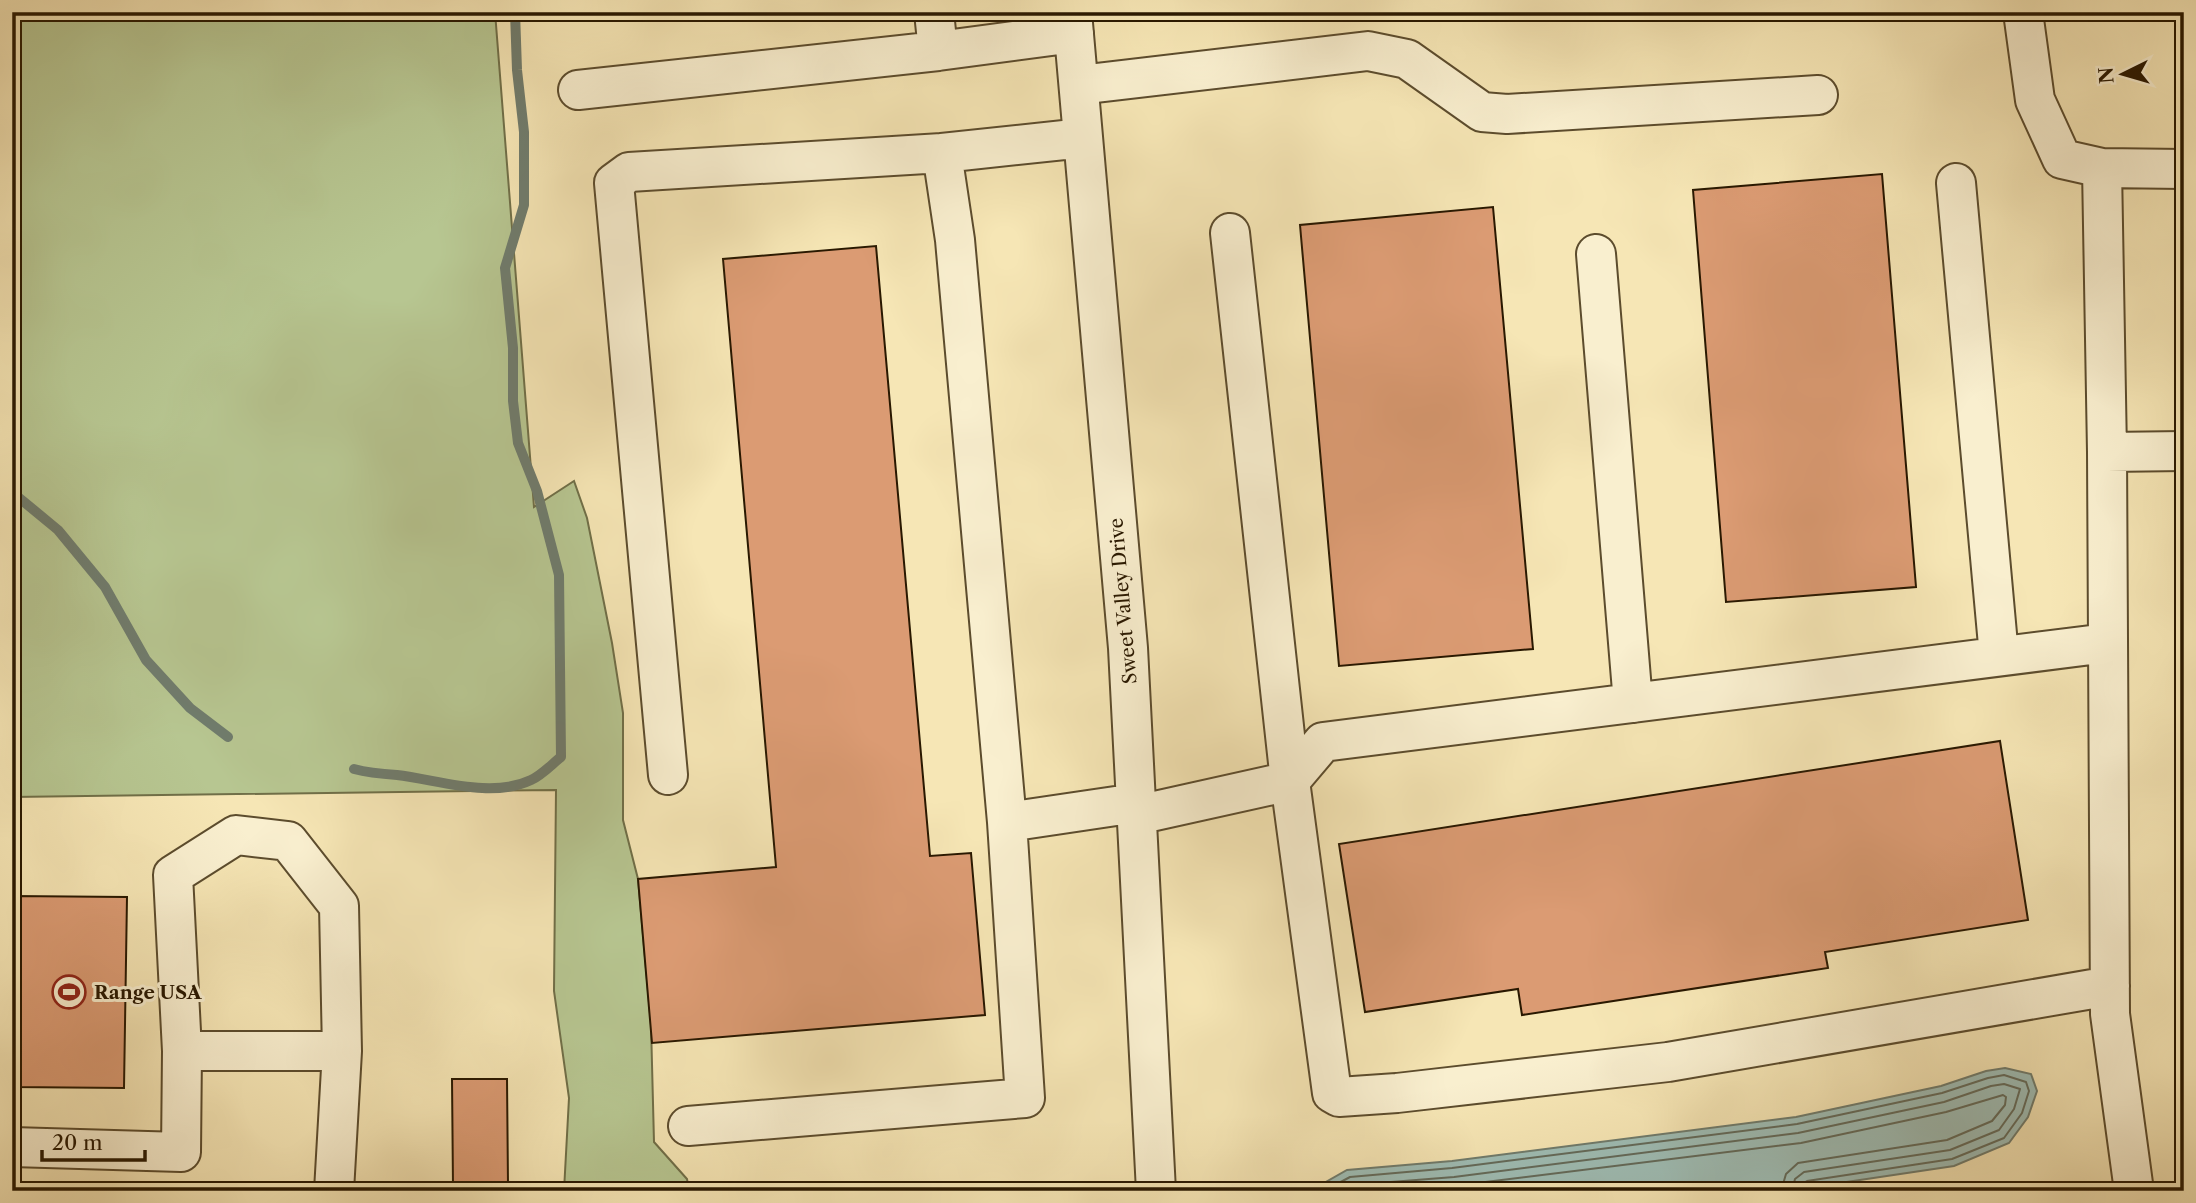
<svg xmlns="http://www.w3.org/2000/svg" width="2196" height="1203" font-family="'Libre Caslon Text',serif">
<style>
.green{fill:#b7c691;stroke:#706f48;stroke-width:2}
.water{fill:#9fbeb6;stroke:#707c6d;stroke-width:2}
.lines{fill:none;stroke-linecap:round;stroke-linejoin:round}
.shore{stroke:#646b5b;stroke-width:2}
.stream{stroke:#707c6d;stroke-width:10}
.building{fill:#db9b73;stroke:#291800;stroke-width:2}
.minor-casing{stroke:#5c4c2d;stroke-width:42}
.minor{stroke:#f9efcf;stroke-width:38}
.labels{text-anchor:middle;dominant-baseline:central;stroke-width:6;stroke-linejoin:round;paint-order:stroke}
.street-label{font-size:19px;fill:#291800;stroke:#f9efcf}
.poi-label{font-size:19px;font-weight:bold;fill:#291800;stroke:#f9efcf;text-anchor:start}
</style>
<rect width="100%" height="100%" fill="#f6e6b5"/>
<filter id="stains"><feTurbulence type="fractalNoise" baseFrequency=".00286" numOctaves="4"/><feColorMatrix values="0 0 0 0 .2 0 0 0 0 .09 0 0 0 0 .02 0 0 0 .5 -.17"/></filter>
<radialGradient id="worn" r=".72"><stop offset=".6" stop-color="#630" stop-opacity="0"/><stop offset="1" stop-color="#630" stop-opacity=".3"/></radialGradient>
<path class="green" d="M12,12H495L534,507L574,481L587,518L612,643L623,713V820L638,879L651,1025L654,1142L687,1179L689,1191H564L569,1098L554,991L556,790L12,797Z"/>
<path class="water" d="M2005,1068L2031,1074L2037,1091L2028,1117L2009,1143L1954,1166L1786,1191H1310L1347,1170L1452,1161L1796,1117L1941,1086L1986,1071Z"/>
<g class="lines">
<path class="shore" d="M1324,1191L1350,1177L1452,1168L1797,1124L1942,1093L1988,1078L2004,1075L2026,1082L2029,1091L2022,1113L2004,1138L1952,1159L1807,1181L1802,1184L1801,1191
M1342,1191L1353,1185L1454,1177L1798,1133L1944,1102L1991,1086L2004,1084L2020,1089L2014,1109L1999,1130L1950,1150L1804,1172L1795,1179L1792,1191
M1412,1191L1801,1143L1946,1112L2003,1095L2006,1097L2005,1105L1992,1121L1947,1140L1798,1163L1786,1174L1781,1191"/>
<path class="stream" d="M12,492L58,530L105,587L146,660L190,708L228,737
M354,769C369,773 382,774 397,775C439,780 491,799 531,780C542,775 552,764 561,757L559,575L537,491L518,443L513,401V348L505,268L524,205V132L517,70L515,12"/>
</g>
<path class="building" d="M1882,174L1916,587L1726,602L1693,190Z
M1493,207L1533,649L1339,666L1300,225Z
M876,246L930,856L971,853L985,1015L652,1043L638,879L776,867L723,259Z
M2000,741L2028,920L1825,952L1828,968L1522,1015L1518,989L1365,1012L1339,844Z
M12,896L127,897L124,1088L12,1087Z
M452,1079H507L508,1185L453,1186Z"/>
<g class="lines">
<defs>
<path id="minor" d="M1072,12L1128,648L1156,1191
M2023,12L2035,100L2062,159L2102,168
M938,51L1074,33
M1079,85L1368,51L1407,59L1482,112L1507,114L1818,95
M578,90L938,51L934,12
M942,153L1083,138
M1956,183L1999,656
M1230,233L1290,781
M1596,254L1633,703
M2107,452L2184,451
M668,775L614,183L629,172L942,153L955,240L1007,822
M1290,781L1323,742L2107,643
M1137,815L1290,781L1332,1093L1339,1097L1397,1093L1668,1062L2110,986
M688,1126L1025,1098L1007,822L1136,803
M12,1147L181,1152L182,1051
M334,1191L342,1051L339,906L288,841L236,835L173,875L182,1051H342
M2134,1191L2110,1014L2107,452L2102,168L2184,169"/>
</defs>
<use href="#minor" class="minor-casing"/>
<use href="#minor" class="minor"/>
</g>
<defs>
<symbol id="stadium-ring" viewBox="-11 -11 22 22"><circle r="9.5" fill="#f9efcf" stroke="#8f2418" stroke-width="1.5"/><path d="M0-5a6.5 5 0 1 0 0 10a6.5 5 0 1 0 0-10ZM-3.5-1.8h7v3.6h-7Z" fill="#8f2418"/></symbol>
</defs>
<g fill-rule="evenodd">
<use href="#stadium-ring" x="50" y="973" width="38" height="38"/>
</g>
<g class="labels">
<g class="street-label">
<text transform="translate(1123 601) rotate(-95)">Sweet Valley Drive</text>
</g>
<g class="poi-label">
<text x="94" y="992">Range USA</text>
</g>
</g>
<rect width="2196" height="1203" fill="none" stroke="#f6e6b5" stroke-width="42"/>
<rect x="14" y="14" width="2168" height="1175" fill="none" stroke="#291800" stroke-width="3.5"/>
<rect x="21" y="21" width="2154" height="1161" fill="none" stroke="#291800" stroke-width="2"/>
<g transform="translate(2123 74) rotate(265)" stroke="#f9efcf" stroke-width="5" paint-order="stroke">
<path d="M0-5L12 26L0 18L-12 26Z" fill="#291800"/>
<text y="-10" font-size="19" font-weight="bold" text-anchor="middle" fill="#291800">N</text>
</g>
<path d="M42 1150v10h103v-10" fill="none" stroke="#291800" stroke-width="3.5"/>
<text x="52" y="1150" font-size="21" fill="#291800" stroke="#f9efcf" stroke-width="5" paint-order="stroke">20 m</text>
<rect width="100%" height="100%" filter="url(#stains)"/>
<rect width="100%" height="100%" fill="url(#worn)"/>
</svg>
